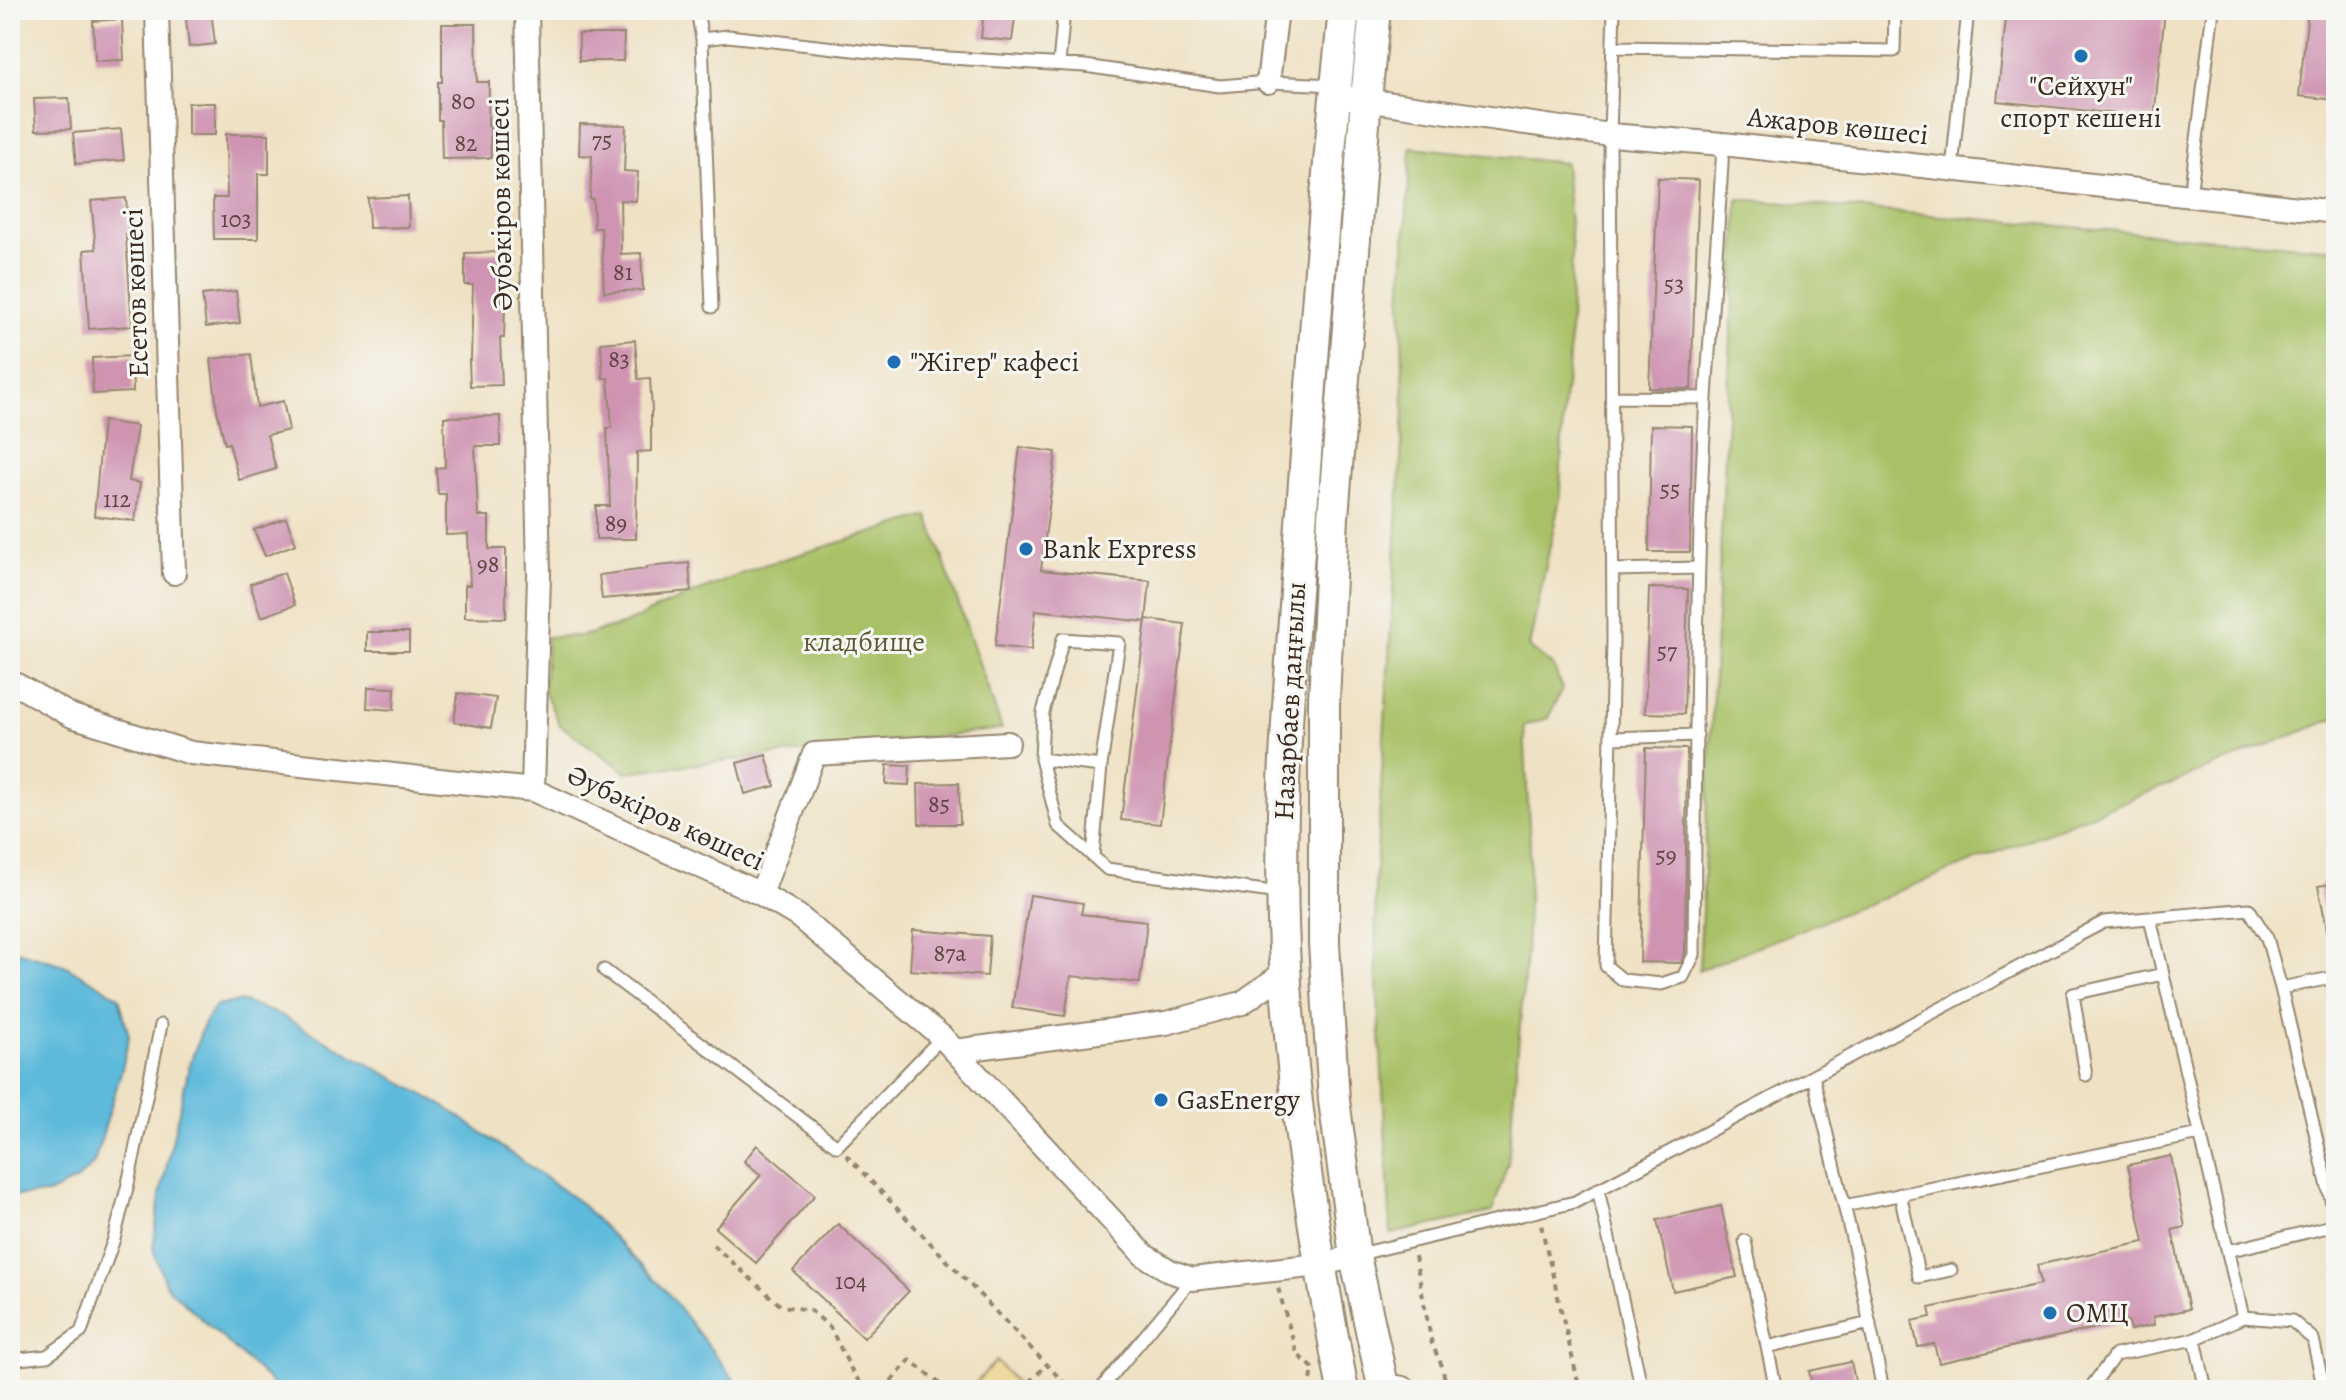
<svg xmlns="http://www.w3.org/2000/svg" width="2346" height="1400" font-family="Alegreya,serif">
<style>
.green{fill:#a9c166;stroke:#727642;stroke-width:2}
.sand{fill:#eeda9e;stroke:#94825e;stroke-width:2}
.water{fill:#5dbadb;stroke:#4c727c;stroke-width:2}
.building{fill:#cf94b2}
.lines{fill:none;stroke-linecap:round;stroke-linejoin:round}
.lane-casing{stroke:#958670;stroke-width:15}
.street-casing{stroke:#958670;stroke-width:26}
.secondary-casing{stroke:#958670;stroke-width:34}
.path{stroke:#958670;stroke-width:4;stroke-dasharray:6 6;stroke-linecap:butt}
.lane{stroke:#fff;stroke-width:11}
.street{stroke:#fff;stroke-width:22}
.secondary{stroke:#fff;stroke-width:30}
.poi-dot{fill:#1f6fb2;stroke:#f6f6f2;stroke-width:3}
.labels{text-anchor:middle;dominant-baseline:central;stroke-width:6;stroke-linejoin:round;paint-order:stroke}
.number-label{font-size:24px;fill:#604443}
.poi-label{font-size:28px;fill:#3b2a1e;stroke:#f6f6f2;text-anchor:start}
.street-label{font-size:28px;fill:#3b2a1e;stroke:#f6f6f2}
.park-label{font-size:28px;fill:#5c5734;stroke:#f6f6f2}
</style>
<rect width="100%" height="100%" fill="#f6f6f2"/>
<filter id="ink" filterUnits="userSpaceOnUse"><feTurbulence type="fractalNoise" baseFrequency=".0125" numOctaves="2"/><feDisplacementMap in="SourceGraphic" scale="16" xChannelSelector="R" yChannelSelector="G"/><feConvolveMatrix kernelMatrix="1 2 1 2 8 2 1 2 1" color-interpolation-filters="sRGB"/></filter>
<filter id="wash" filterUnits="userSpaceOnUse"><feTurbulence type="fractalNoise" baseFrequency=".006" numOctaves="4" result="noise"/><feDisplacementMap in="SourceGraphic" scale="32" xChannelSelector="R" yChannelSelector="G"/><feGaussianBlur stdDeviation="1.8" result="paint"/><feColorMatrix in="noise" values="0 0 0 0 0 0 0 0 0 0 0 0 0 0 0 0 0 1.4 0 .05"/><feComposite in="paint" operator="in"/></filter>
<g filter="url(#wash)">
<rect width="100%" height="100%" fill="#efe1c3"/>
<path class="green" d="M1411,147L1565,163L1572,250L1569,360L1563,410L1560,498L1529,647L1554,667L1562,689L1548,718L1524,726L1530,847L1526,956L1508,1163L1492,1212L1391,1234L1376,963L1375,887L1404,408L1401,302Z
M1738,199L2336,249V718L1699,970Z
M928,516L1002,729L626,772L560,725L544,691L547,637L581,636L625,624L665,605L764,565Z"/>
<path class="sand" d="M996,1361L1022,1390H969Z"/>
<path class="water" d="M10,949L64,965L119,997L129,1036L122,1069L94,1163L77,1180L48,1194L10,1196Z
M241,1001L280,1015L447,1108L579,1202L666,1291L742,1390H279L166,1286L153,1249L160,1196L189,1067L204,1023L216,1006Z"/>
<g id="blocks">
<path class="building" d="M185,10H211L215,44L189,47Z
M984,10H1016L1012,41L981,38Z
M2007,10H2165L2154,118L1997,101Z
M2308,10H2336V100L2299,96Z
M122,19L124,60L95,61L93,21Z
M442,24H476L477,82H489L488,126H490L491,158L442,159L441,120H438V82H442Z
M579,34H624L623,61H579Z
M69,98L71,129L36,130L34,99Z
M188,103H215V135H188Z
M580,124L626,125L624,171L638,172L636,201L620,200L621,254L641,253L643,290L604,292L601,228H594L593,199H590L592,156L579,155Z
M121,129L124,160L76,164L73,133Z
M226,134H269V174H258V239H214L213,198H227Z
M1658,178L1699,180L1691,389L1649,388Z
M408,196L409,227L369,228L368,198Z
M126,198L129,235H126L132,326L89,329L84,250L96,249L91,201Z
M501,252V303H505L504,338H500L502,385L470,386L469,360H471L473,285H465V253Z
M236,291L240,323L206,327L202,295Z
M635,340L638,379L650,378L652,411L651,412V451L637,452L636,539H596V506H610L607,428H612L608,378H603L601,343Z
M251,354L257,407L283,401L289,430L267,435L276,469L239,480L229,443L225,444L217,410L211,359Z
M132,356L133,392L93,394L92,358Z
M500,416V446H475L478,516H489V549H506V618L465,617V585H470L468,534L446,535V494H438L436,468L445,467L444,417Z
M103,421L137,426L129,481L140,483L135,521L94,516Z
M1651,425L1692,426L1690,552H1649Z
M1020,447L1056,452L1041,570L1150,581L1146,622L1036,610L1031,650L995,646Z
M286,518L296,544L265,556L254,530Z
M689,563L691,591L602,599L599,575L647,569L646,567Z
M284,573L295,605L261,617L250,584Z
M1649,588L1688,589L1684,714L1645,713Z
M1146,619L1185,624L1160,824L1121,820Z
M367,632H409V651H367Z
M368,687L395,688L394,710L367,708Z
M458,693L496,698L491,728L454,722Z
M1646,748L1687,749L1685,953L1681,963L1640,962Z
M766,755L775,786L745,794L737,763Z
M887,765L910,766L909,785L886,784Z
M959,783L960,824H919L918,784Z
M2336,883V938L2329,939L2318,886Z
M1030,895L1083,903L1081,914L1147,921L1140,983L1071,976L1065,1016L1012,1008Z
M913,930L990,936L987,976L910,970Z
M757,1145L815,1195L756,1263L715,1228L761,1175L744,1161Z
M2171,1156L2185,1227L2172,1230L2189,1309L2153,1317L2154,1325L2130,1330L2128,1321L1939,1363L1934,1344L1918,1347L1912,1321L1931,1317L1929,1308L2041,1284L2037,1265L2144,1242L2128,1165Z
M1721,1206L1737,1277L1673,1291L1657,1220Z
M838,1224L909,1291L864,1338L793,1271Z
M1851,1362L1857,1390H1813L1809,1371Z"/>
</g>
</g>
<g filter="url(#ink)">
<use href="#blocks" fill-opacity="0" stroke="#958670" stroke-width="2"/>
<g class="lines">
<defs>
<path id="lane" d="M697,10L702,39L712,307
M1614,10L1610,135L1613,640L1606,966L1623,980L1661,984L1683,977L1694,955C1696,769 1695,583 1706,398C1711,313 1719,229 1723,144
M702,39L728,36L897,55L1085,66L1220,86L1268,82L1335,85
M1613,47L1894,51L1895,10
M1059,64L1064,10
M1952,169L1968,10
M2190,196L2213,10
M1612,397L1706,398
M1613,570L1699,568
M1611,738L1697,735
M1041,759L1101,766
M1093,856L1101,766L1119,643L1063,639L1043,712L1041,759L1058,825L1107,869L1279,893
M2150,918L2243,1317L2292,1321L2313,1339L2324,1390
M604,970L837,1146L942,1037
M2281,988L2336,977
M2086,1075L2073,994L2163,974
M1813,1076L1855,1251L1883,1390
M1598,1189L1642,1390
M1900,1194L1919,1277L1951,1270
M1844,1206L2200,1134
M1745,1241L1776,1390
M2228,1251L2336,1225
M1356,1255L1575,1202L2104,922L2249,909L2267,938L2281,988L2336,1221
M2195,1339L2206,1390
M1767,1347L1870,1323
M10,1360L47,1356L81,1332L114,1239L128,1184L161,1025
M1385,1382C1398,1380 1407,1382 1417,1390
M1100,1390L1192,1279
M2095,1390L2094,1383L2115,1355L2195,1339L2243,1317"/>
<path id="street" d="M157,10L174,573
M527,10L539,575L533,790
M1268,82L1277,10
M1351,98L1610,135L1723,144L2336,212
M10,681L72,716L191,753L533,790L761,894L798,916L942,1037L1144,1255L1170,1271L1192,1279L1319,1265L1355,1256
M761,894L814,754L1008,743
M955,1051L1166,1023L1242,1003L1285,972"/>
<path id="secondary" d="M1375,10L1366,99L1333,517L1324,700V944L1334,1100L1355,1256L1384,1390
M1343,1390C1315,1244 1291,1097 1284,948C1277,801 1292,656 1302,510C1314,343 1326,176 1344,10"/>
</defs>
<use href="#lane" class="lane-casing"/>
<use href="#street" class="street-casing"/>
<use href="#secondary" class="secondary-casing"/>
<path class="path" d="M846,1155L1071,1390
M1541,1225L1580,1390
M713,1245L781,1306L810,1310L830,1327L854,1375L867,1390
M1415,1256L1432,1344L1442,1366L1447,1390
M1278,1288L1297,1354L1313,1368L1311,1381L1306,1390
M883,1390L910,1360L948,1390
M1020,1390L1047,1365"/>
<use href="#lane" class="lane"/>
<use href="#street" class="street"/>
<use href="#secondary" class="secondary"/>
</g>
</g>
<g class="poi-dot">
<circle cx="2081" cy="56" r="8"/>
<circle cx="894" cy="362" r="8"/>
<circle cx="1026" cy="549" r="8"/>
<circle cx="1161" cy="1100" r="8"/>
<circle cx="2050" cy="1313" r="8"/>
</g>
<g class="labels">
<g class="number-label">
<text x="463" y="101">80</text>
<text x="602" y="140">75</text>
<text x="466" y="143">82</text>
<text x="236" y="219">103</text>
<text x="623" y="272">81</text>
<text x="1674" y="284">53</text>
<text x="619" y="359">83</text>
<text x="1670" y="489">55</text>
<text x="117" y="499">112</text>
<text x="616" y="523">89</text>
<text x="488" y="564">98</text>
<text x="1667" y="651">57</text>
<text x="939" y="804">85</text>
<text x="1666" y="855">59</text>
<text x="950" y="953">87а</text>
<text x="851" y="1281">104</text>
</g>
<g class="poi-label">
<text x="2081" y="86" text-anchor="middle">"Сейхун"<tspan x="2081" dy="32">спорт кешені</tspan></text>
<text x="910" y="362">"Жігер" кафесі</text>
<text x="1042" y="549">Bank Express</text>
<text x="1177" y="1100">GasEnergy</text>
<text x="2066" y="1313">ОМЦ</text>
</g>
<g class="street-label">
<text transform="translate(1838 126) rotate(6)">Ажаров көшесі</text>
<text transform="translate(501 204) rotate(-91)">Әубәкіров көшесі</text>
<text transform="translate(136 293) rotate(-92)">Есетов көшесі</text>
<text transform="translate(1290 701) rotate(-87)">Назарбаев даңғылы</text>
<text transform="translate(666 818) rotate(25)">Әубәкіров көшесі</text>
</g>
<g class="park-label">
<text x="864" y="642">кладбище</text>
</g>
</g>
<rect width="2346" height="1400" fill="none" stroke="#f6f6f2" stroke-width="40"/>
</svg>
